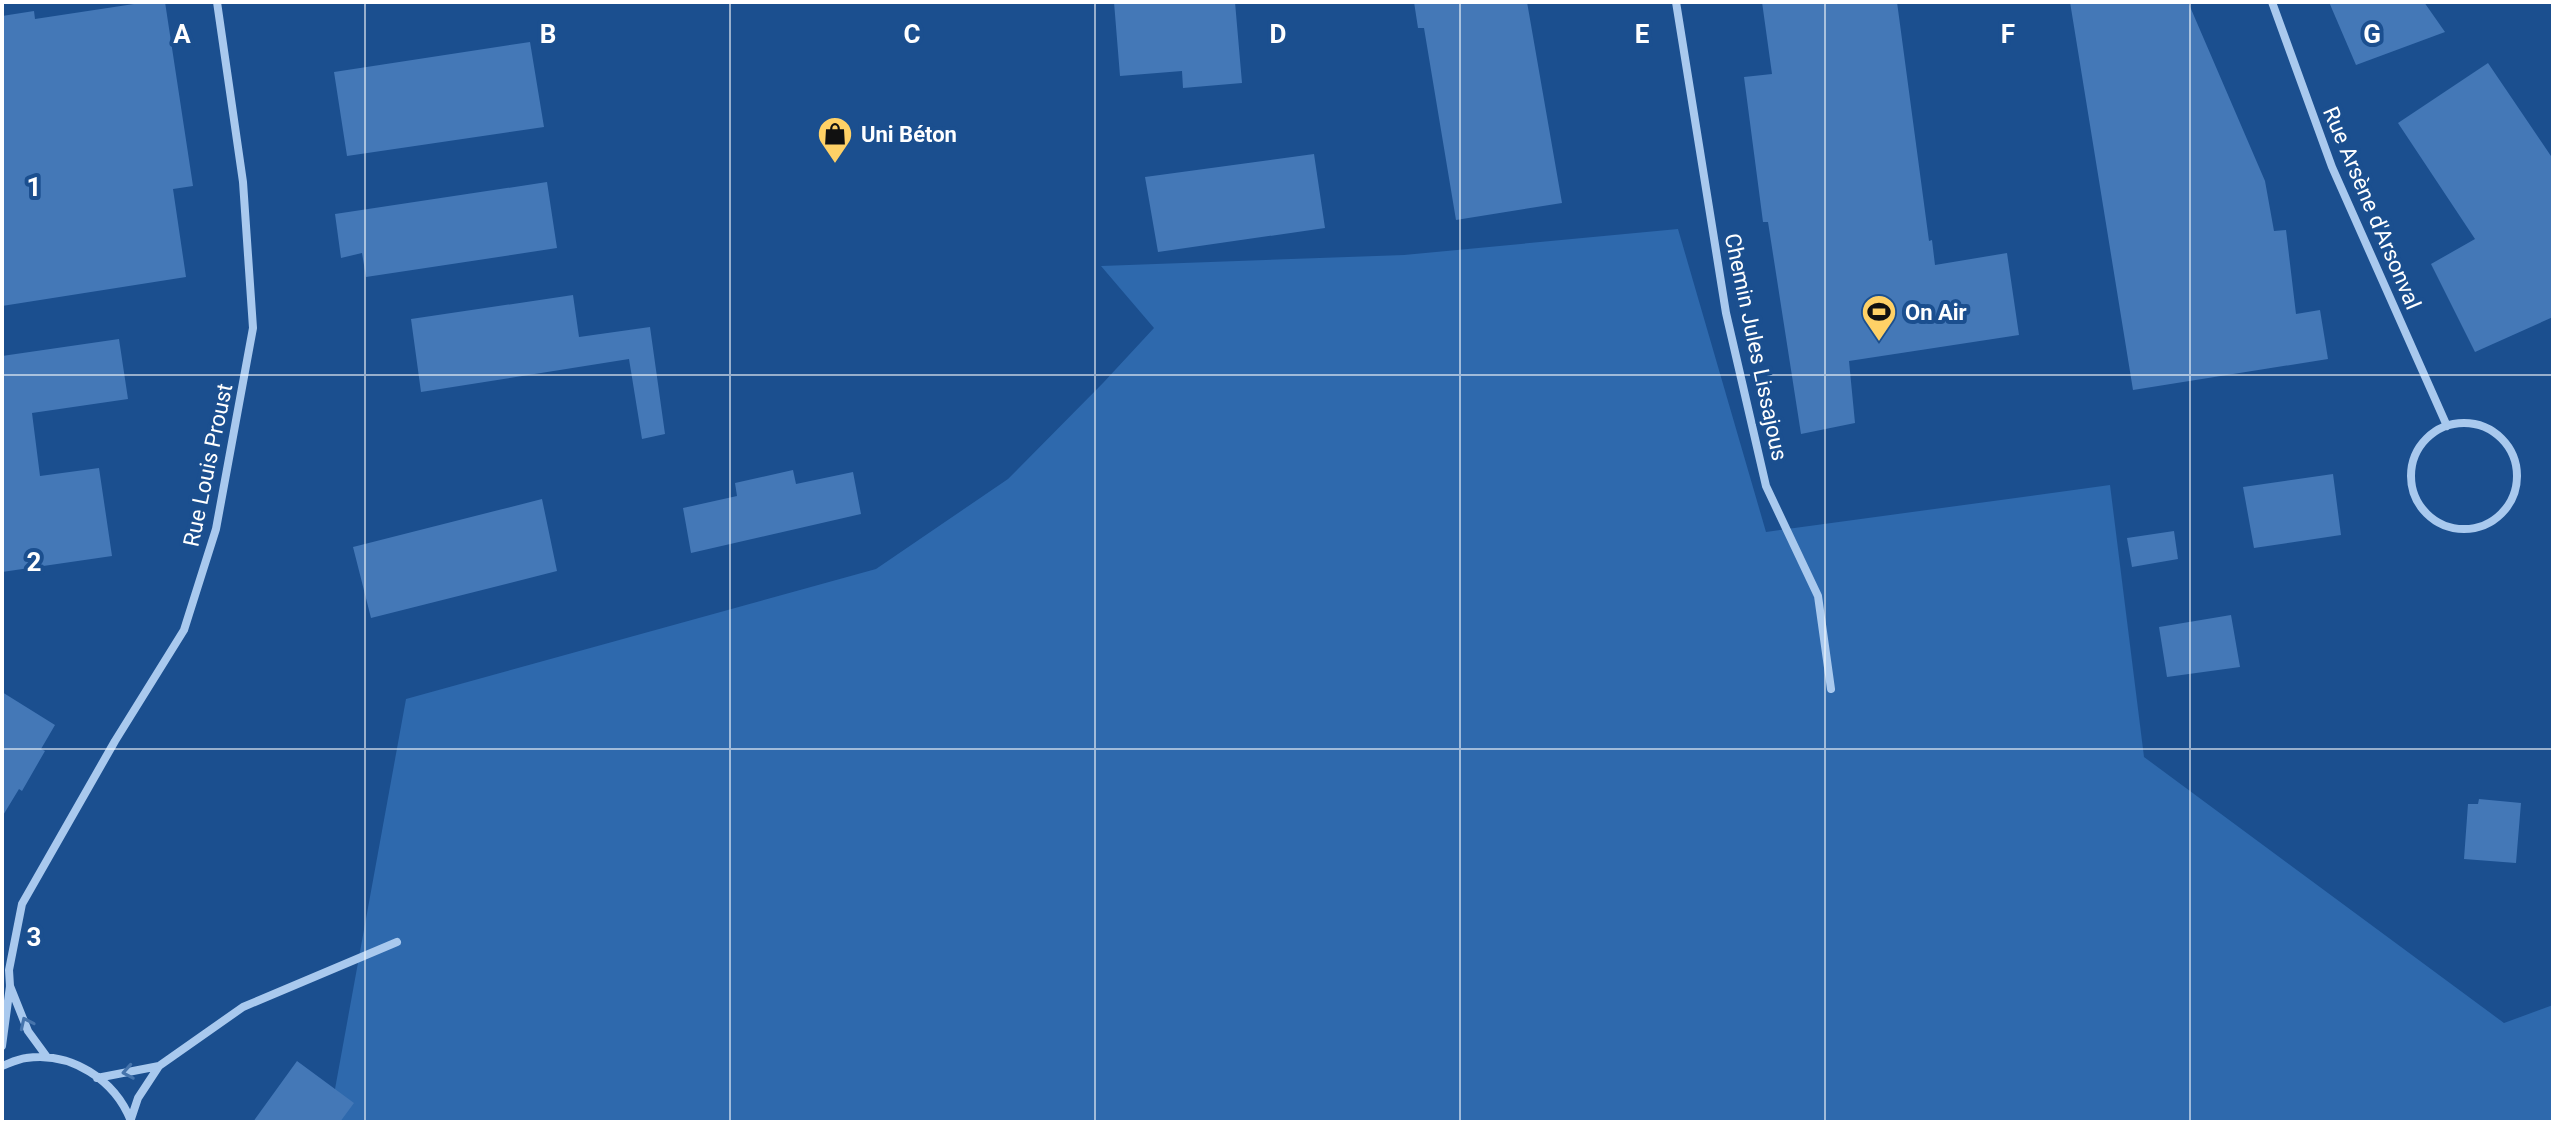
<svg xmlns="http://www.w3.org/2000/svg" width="2555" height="1124" font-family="Roboto,sans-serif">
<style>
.green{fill:#2e69ad}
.building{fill:#4478b7}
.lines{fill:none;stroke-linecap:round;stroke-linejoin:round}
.minor{stroke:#a9c9ee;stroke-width:8}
.oneway{stroke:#4674ac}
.grid{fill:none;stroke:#fff;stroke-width:2;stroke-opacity:0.55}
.labels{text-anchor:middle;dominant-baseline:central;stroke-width:8;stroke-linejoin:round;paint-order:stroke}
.poi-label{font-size:22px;font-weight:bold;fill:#fff;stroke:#1b4f8f;text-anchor:start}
.street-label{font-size:22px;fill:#fff;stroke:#1b4f8f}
.grid-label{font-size:26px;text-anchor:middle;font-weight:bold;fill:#fff;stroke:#1b4f8f;stroke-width:8;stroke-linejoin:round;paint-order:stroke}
</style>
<rect width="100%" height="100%" fill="#1b4f8f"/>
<path class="green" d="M1678,229L1766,532L2110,485L2144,757L2504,1023L2553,1005V1122H329L406,699L876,569L1008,479L1103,383L1154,328L1101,266L1404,255Z"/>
<path class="building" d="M147,2H165L193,186L173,189L186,277L2,306V16L34,11L35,19Z
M1114,2H1235L1242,83L1183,88L1182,71L1120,76Z
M1414,2H1527L1562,203L1456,220L1424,28H1418Z
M1762,2H1897L1929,241L1932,240L1935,265L2007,253L2019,335L1849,361L1855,423L1801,434L1768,222H1763L1744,77L1772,74Z
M2070,2H2188L2265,181L2274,231L2286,230L2296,314L2320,310L2328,359L2133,390Z
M2329,2H2424L2445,32L2356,65Z
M530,42L544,127L347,156L334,72Z
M2488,63L2553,159V317L2475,352L2431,264L2475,239L2398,123Z
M1314,154L1325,228L1158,252L1145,177Z
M547,182L557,248L366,277L362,253L341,258L335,214Z
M573,295L579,337L650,327L665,434L642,439L629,359L421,392L411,319Z
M119,339L128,399L32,413L40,476L99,468L112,556L2,572V356Z
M793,470L796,484L853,472L861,514L691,553L683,508L737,496L735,483Z
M2333,474L2341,535L2254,548L2243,487Z
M542,499L557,571L371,618L353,547Z
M2174,531L2178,559L2132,567L2127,538Z
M2231,615L2240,667L2167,677L2159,627Z
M2,692L55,725L41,749L45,751L22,791L19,789L2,817Z
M2479,799L2521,803L2516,863L2464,859L2468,804H2478Z
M297,1061L354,1103L340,1122H253Z"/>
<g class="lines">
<path class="minor" d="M1676,2L1726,313L1766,486L1818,596L1831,689
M2272,2L2332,167L2447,426
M2411 476a53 53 0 1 1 106 0a53 53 0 1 1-106 0Z
M10,986L28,1031L47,1057
M2,1046L10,986L9,970L22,904L115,741L184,630L216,529L253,328L243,182L217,2
M2,1066C10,1063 18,1059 26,1058C71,1051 115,1080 131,1121
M97,1078L159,1066
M131,1119L138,1098L159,1066L243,1007L397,942"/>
</g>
<defs><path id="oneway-chevron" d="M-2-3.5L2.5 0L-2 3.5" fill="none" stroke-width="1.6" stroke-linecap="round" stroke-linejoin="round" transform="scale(2)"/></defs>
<g class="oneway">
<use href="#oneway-chevron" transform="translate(26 1023) rotate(-115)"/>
<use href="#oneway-chevron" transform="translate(128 1072) rotate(170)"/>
</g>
<path class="grid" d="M365,2V1122M730,2V1122M1095,2V1122M1460,2V1122M1825,2V1122M2190,2V1122M2,375H2553M2,749H2553"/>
<defs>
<symbol id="shop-pin" viewBox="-11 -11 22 30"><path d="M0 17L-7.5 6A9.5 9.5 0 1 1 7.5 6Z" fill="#ffd166" stroke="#1b4f8f"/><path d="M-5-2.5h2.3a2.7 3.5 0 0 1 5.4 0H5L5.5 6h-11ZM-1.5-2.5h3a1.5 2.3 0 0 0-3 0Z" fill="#111"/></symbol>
<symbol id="stadium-pin" viewBox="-11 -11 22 30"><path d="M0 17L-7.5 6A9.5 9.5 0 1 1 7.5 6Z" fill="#ffd166" stroke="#1b4f8f"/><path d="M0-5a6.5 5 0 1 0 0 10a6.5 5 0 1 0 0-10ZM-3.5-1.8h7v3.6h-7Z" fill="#111"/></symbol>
</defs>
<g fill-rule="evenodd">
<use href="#shop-pin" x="815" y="114" width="40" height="54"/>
<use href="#stadium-pin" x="1859" y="292" width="40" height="54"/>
</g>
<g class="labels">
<g class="poi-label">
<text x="861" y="134">Uni Béton</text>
<text x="1905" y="312">On Air</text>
</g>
<g class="street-label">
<text transform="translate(2372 208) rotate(67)">Rue Arsène d'Arsonval</text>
<text transform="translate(1756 347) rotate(78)">Chemin Jules Lissajous</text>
<text transform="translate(208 465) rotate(-78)">Rue Louis Proust</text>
</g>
</g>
<g class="grid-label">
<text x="182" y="43">A</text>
<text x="548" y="43">B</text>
<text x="912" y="43">C</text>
<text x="1278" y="43">D</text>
<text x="1642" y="43">E</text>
<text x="2008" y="43">F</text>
<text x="2372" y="43">G</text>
<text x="34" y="196">1</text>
<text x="34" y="571">2</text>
<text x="34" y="946">3</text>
</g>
<rect width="2555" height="1124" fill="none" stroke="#ffffff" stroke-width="8"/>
</svg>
